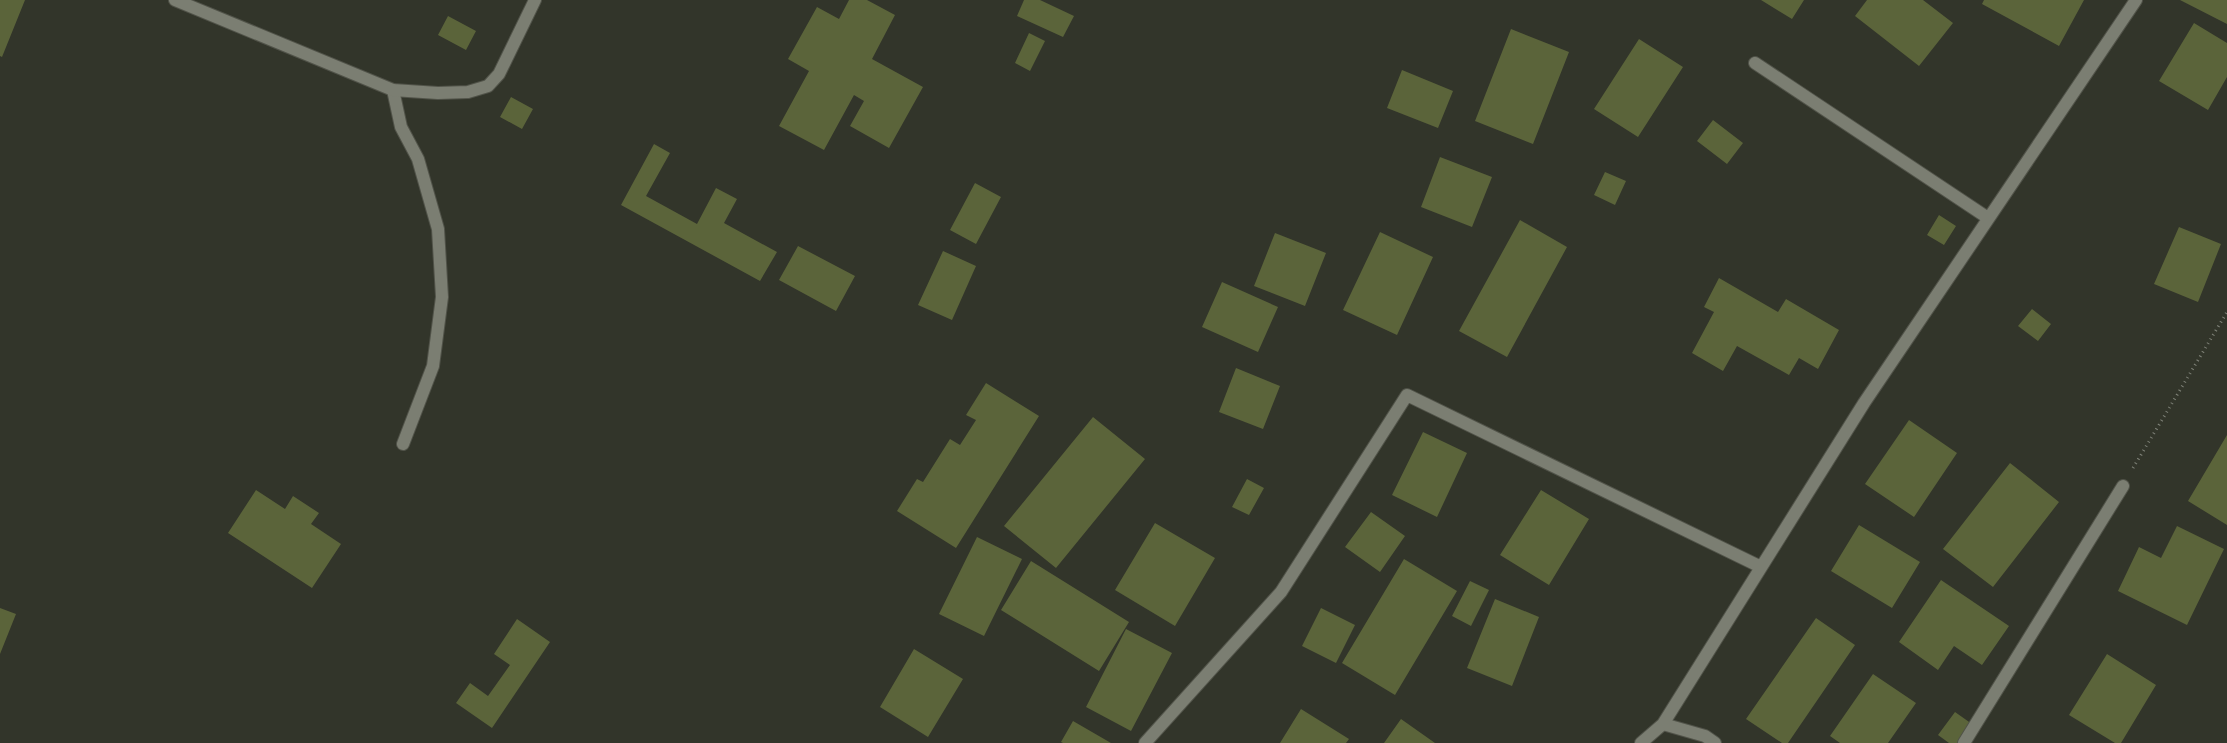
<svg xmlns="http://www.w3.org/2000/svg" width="2227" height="743" font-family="'Space Grotesk',sans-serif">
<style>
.building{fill:#5b643a}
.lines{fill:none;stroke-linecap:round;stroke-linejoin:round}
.lane-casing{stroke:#515349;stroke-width:14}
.street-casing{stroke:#515349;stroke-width:14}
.path{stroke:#7f8278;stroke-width:3;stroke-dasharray:1 4;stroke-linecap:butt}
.lane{stroke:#7b7e72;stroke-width:12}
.street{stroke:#7b7e72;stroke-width:12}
</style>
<rect width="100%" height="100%" fill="#32352a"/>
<path class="building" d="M0,0H25L2,57L0,56Z
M849,0H867L895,15L872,59L923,87L889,148L850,126L864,101L854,95L824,150L779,126L809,71L788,59L817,7L839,19Z
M1024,0H1040L1074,16L1063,37L1017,16Z
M1761,0H1804L1792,19Z
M1867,0H1923L1953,23L1919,66L1855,16Z
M1984,0H2084L2059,46L1982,4Z
M2180,0H2227V24Z
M448,16L476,31L466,50L438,35Z
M2194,23L2227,43V77L2208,110L2159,81Z
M1511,29L1569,52L1533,144L1475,121Z
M1029,33L1045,41L1030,71L1015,63Z
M1639,39L1683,67L1638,137L1594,109Z
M1402,70L1453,91L1438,128L1387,108Z
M511,97L533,109L522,129L500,117Z
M1713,120L1743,143L1727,164L1697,141Z
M654,144L670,153L646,196L697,224L716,188L737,199L724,223L777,252L760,281L621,205Z
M1440,157L1492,177L1472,227L1421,207Z
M1605,172L1626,181L1615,205L1594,195Z
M975,183L1001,197L976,244L950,230Z
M1939,215L1956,226L1944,245L1927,235Z
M1520,220L1567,247L1507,357L1459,331Z
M2179,227L2221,244L2198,302L2154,284Z
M1380,232L1433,257L1397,335L1343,310Z
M1275,233L1326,253L1305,306L1254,286Z
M798,246L855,276L836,311L779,280Z
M943,251L976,266L952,320L918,305Z
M1719,278L1778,312L1786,299L1839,330L1818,369L1799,358L1789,375L1737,346L1723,371L1692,353L1714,312L1704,307Z
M1222,282L1278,307L1258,352L1202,327Z
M2032,309L2051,324L2038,341L2018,326Z
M1236,368L1280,386L1263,429L1219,412Z
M986,383L1039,416L956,548L897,511L917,479L923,482L950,439L960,445L976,420L966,415Z
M1093,417L1145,459L1056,568L1004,526Z
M1909,420L1957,453L1914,517L1865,484Z
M1423,432L1467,453L1437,517L1392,495Z
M2227,435V525L2188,501Z
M2010,463L2059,502L1993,587L1943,549Z
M1247,479L1264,488L1249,515L1232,507Z
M256,490L285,509L293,496L319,513L311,524L341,544L312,588L228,533Z
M1541,490L1589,519L1549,585L1500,555Z
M1371,512L1405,536L1380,572L1345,547Z
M1155,523L1215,558L1175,626L1115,590Z
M1859,525L1920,562L1892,608L1831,571Z
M2177,526L2224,549L2187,625L2118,591L2139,547L2161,558Z
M977,537L1022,559L984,636L939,614Z
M1404,559L1457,591L1395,695L1342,663Z
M1031,561L1129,622L1099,671L1001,610Z
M1941,580L2009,626L1982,665L1954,646L1938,670L1899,642Z
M1470,581L1489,590L1471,626L1452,616Z
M1495,599L1539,617L1512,686L1467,668Z
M0,608L16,614L0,654Z
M1321,608L1355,625L1336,663L1302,646Z
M1816,618L1855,645L1788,743H1782L1746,719Z
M517,619L550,642L492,728L456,703L470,683L488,696L510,665L494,654Z
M1126,629L1172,653L1131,731L1086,707Z
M914,649L963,679L928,737L880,707Z
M2107,654L2156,685L2121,743H2115L2069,715Z
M1873,674L1916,703L1888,743H1840L1830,736Z
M1301,709L1349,739L1346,743H1280Z
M1955,712L1972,724L1959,743H1949L1938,735Z
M1401,719L1435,743H1384Z
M1073,721L1111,743H1063L1061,742Z"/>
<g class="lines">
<defs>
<path id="lane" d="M393,90L401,127L418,159L438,229L442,297L433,366L403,444"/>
<path id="street" d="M175,0L393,90L438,93L468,92L488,86L499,74L535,0
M1755,63L1988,218
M1663,724L1864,403L2136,0
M1145,743L1281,592L1407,395L1761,567
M1641,743L1663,724L1705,736L1715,743
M1964,743L2123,486"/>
</defs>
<use href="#lane" class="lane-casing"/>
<use href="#street" class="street-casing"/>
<path class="path" d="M2133,468L2227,312"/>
<use href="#lane" class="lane"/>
<use href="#street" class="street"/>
</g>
</svg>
